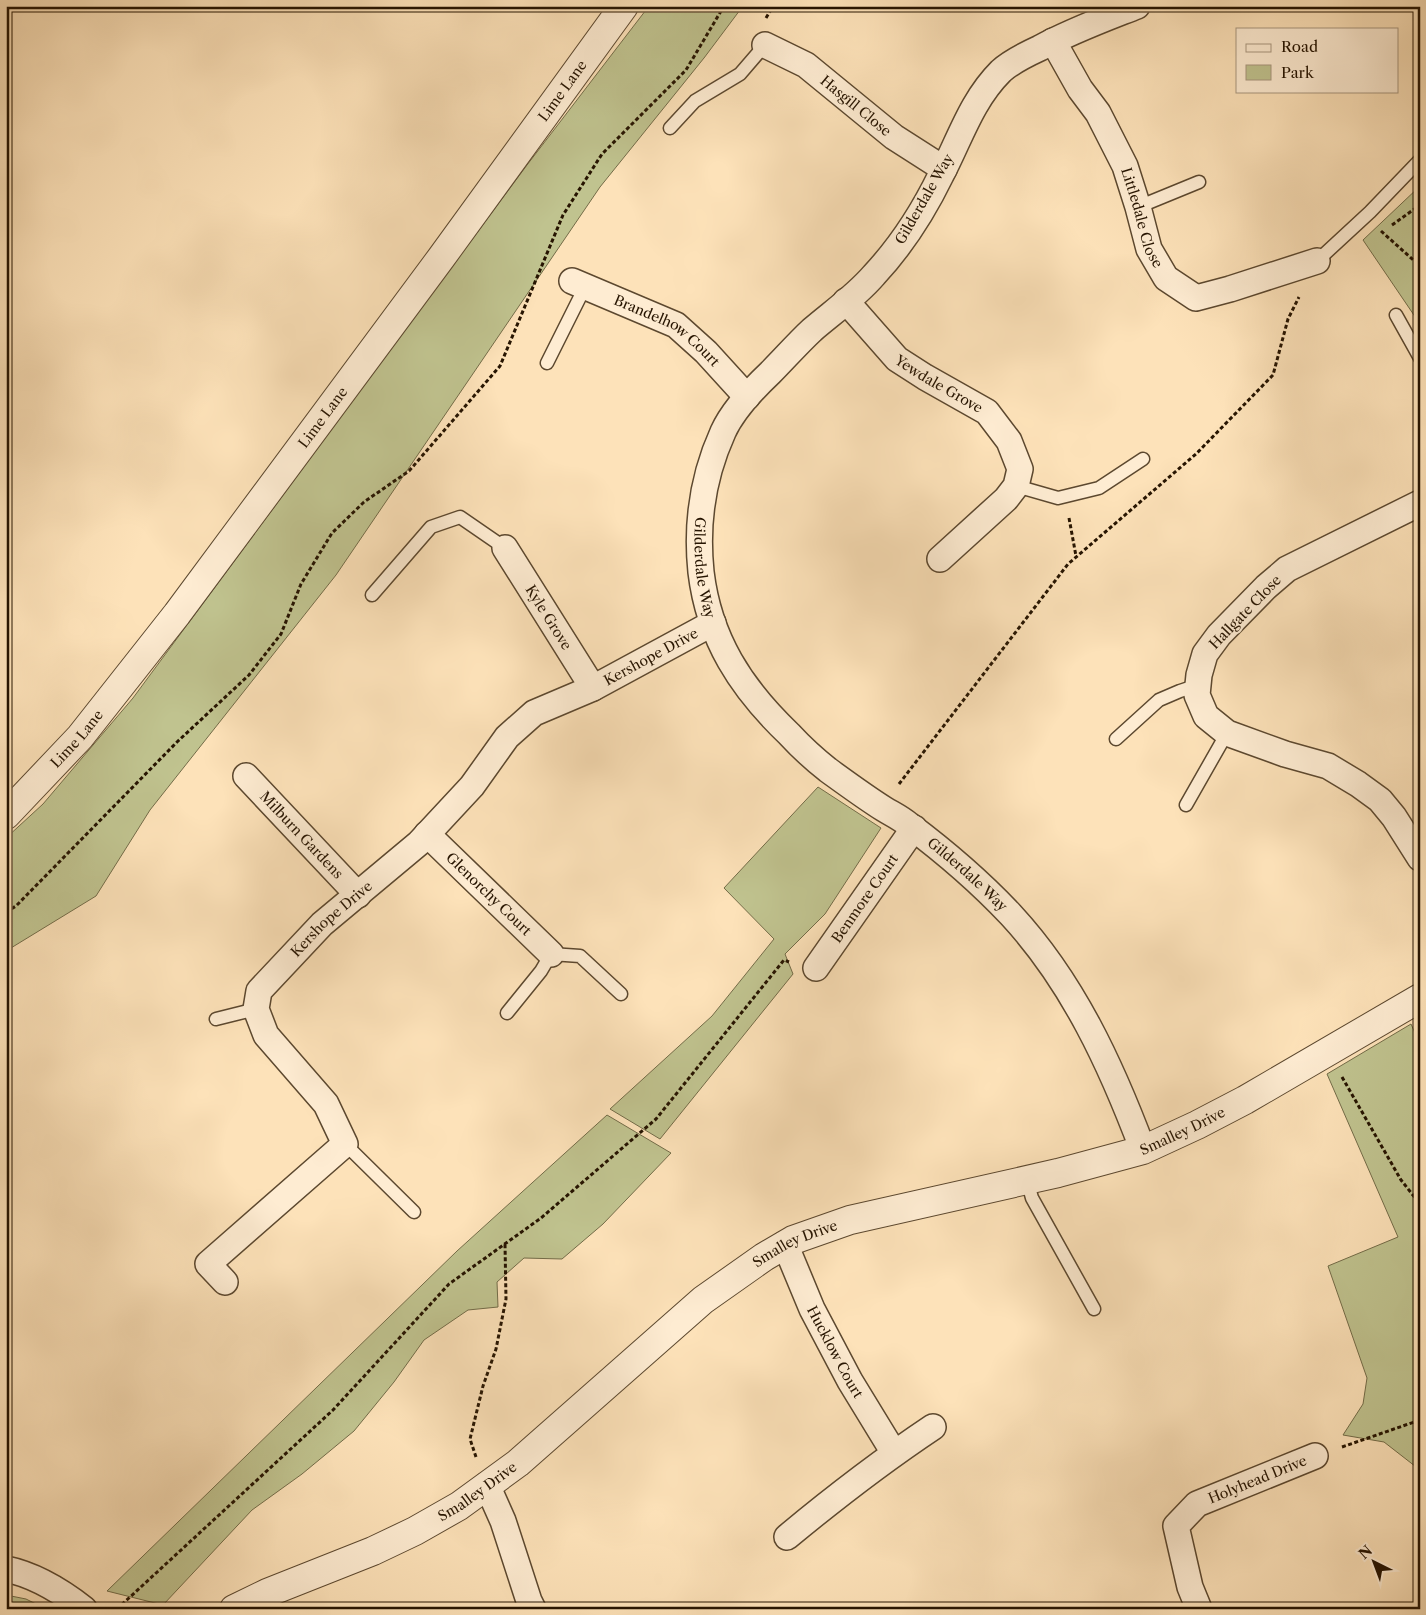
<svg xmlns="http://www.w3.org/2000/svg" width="1426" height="1615" font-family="'Libre Caslon Text',serif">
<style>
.green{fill:#c0c38f;stroke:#736c48}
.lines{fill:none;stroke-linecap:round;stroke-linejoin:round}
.service-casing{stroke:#5c482f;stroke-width:15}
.minor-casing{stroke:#5c482f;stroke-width:28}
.tertiary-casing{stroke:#5c482f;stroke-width:30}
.path{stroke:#261401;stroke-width:3;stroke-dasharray:4 2.5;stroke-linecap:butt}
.service{stroke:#feecd2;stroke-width:12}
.minor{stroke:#feecd2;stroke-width:25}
.tertiary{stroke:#feecd2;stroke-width:28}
.labels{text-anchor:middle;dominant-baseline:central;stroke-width:4;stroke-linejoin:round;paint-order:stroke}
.street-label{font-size:14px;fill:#261401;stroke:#feecd2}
</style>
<rect width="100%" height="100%" fill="#fde2b9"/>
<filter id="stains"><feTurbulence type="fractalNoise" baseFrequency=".004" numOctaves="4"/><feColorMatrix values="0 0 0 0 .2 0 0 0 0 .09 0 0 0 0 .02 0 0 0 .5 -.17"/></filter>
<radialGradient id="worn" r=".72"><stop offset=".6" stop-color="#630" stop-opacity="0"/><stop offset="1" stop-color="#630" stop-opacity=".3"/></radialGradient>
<path class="green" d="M649,6H743L704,58L600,187L336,575L150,810L96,896L6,951V838L43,804L133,698L527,165Z
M1420,186V324L1363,240Z
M818,787L881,828L825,914L785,954L793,974L660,1139L610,1109L712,1016L774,939L724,888Z
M1411,1024L1420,1044V1470L1384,1442L1343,1435L1363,1404L1367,1378L1328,1266L1398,1237L1327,1074Z
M607,1115L671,1153L603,1224L562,1259L524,1258L497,1282L498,1307L468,1310L424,1340L394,1382L354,1431L302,1474L252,1510L163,1605L107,1591L457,1251Z
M6,1595L26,1599L46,1609H6Z"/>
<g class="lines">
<defs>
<path id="service" d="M670,128L695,101L740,74L765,45
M1138,207L1199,182
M1317,261L1370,212L1420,160
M1396,315L1420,358
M547,363L585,287
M1016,486L1058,498L1099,488L1143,459
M372,595L431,527L460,517L505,548
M1116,739L1159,700L1180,691L1198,685
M1186,805L1227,733
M507,1013L541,971L551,954L580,956L621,994
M216,1019L256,1009
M345,1144L414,1212
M1027,1180L1032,1198L1094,1309"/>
<g id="minor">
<path id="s1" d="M1137,6C1104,19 1071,31 1040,48C1027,54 1012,61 1001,71C971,101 960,139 941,175C924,210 901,246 874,275C856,296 833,312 812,330C797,344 784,359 770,373C752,390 733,410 723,432C703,476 696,524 701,572C709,639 741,688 789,734C801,747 814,759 828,770C846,783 865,797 884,809C892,814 901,818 909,825C945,852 980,882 1011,915C1073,982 1111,1065 1143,1150"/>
<path id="s2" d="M1053,41L1080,89L1098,113L1125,166L1138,207L1149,249L1166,278L1196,298L1230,289L1317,261"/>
<path id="s3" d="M765,45L806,65L894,137L944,169"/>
<path id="s4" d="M572,281L676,325L706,352L747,397"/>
<path id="s5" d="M846,301L897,359L925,377L987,412L1009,441L1020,469L1016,486L1006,499L940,559"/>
<path d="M1420,503L1287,569L1266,587L1219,635L1205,654L1199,675L1197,695L1206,716L1227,733L1285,754L1328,766L1358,784L1380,800L1394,817L1420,858"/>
<path id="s6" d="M505,548L593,688"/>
<path id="s7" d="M246,776L358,895"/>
<path id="s8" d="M427,834L551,954"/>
<path id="s9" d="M816,968L914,828"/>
<path id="s10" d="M785,1244L812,1309L850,1381L894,1453"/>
<path id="s11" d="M225,1282L208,1264L345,1144L326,1104L266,1035L256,1009L259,991L322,924L419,843L472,786L507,737L534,713L593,688L713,623"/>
<path d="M487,1485L503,1521L529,1601L533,1609"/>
<path d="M787,1537C834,1498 882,1461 933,1427"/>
<path d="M6,1569C35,1575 61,1591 84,1609"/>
<path id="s12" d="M1199,1609L1190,1587L1176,1526L1197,1504L1315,1456"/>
</g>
<g id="tertiary">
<path id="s13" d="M6,815L80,737L177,614L441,258L624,6"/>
<path id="s14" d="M234,1609L267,1593L373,1551L415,1531L459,1506L518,1463L703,1300L764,1257L793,1240L850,1220L1058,1173L1143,1150L1197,1125L1245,1100L1420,998"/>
</g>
</defs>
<use href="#service" class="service-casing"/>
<use href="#minor" class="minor-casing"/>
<use href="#tertiary" class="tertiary-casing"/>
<path class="path" d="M766,18L772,8L770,6
M1392,225L1420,205
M1381,231L1420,266
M1069,518L1076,556
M899,784L1068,564L1196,454L1273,375L1288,319L1299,297
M6,912L16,906L177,742L249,675L281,634L301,584L332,533L364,502L409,471L500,366L563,215L602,154L686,70L724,6
M1342,1077L1401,1180L1420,1204
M1342,1447L1420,1420
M476,1457L470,1439L483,1386L496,1349L506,1299L505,1244
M117,1609L333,1410L449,1284L541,1218L656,1119L784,960L789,962"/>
<use href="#service" class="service"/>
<use href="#minor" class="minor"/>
<use href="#tertiary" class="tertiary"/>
</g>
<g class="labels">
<g class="street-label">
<text stroke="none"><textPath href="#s13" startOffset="914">Lime Lane</textPath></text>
<text stroke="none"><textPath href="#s3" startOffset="110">Hasgill Close</textPath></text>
<text transform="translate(924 199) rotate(-60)">Gilderdale Way</text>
<text stroke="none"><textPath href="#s2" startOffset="199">Littledale Close</textPath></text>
<text stroke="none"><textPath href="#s4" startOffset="108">Brandelhow Court</textPath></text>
<text stroke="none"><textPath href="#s5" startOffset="126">Yewdale Grove</textPath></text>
<text stroke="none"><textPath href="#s13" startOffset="509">Lime Lane</textPath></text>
<text stroke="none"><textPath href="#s1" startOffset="751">Gilderdale Way</textPath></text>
<text transform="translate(1245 612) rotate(-46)">Hallgate Close</text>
<text stroke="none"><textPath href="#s6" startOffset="82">Kyle Grove</textPath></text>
<text stroke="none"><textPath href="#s11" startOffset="911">Kershope Drive</textPath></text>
<text stroke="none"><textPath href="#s13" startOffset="104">Lime Lane</textPath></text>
<text stroke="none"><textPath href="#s7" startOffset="81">Milburn Gardens</textPath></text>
<text stroke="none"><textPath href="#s1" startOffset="1171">Gilderdale Way</textPath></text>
<text stroke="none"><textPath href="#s8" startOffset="86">Glenorchy Court</textPath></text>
<text stroke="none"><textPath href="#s9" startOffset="85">Benmore Court</textPath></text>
<text stroke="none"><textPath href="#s11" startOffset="491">Kershope Drive</textPath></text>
<text stroke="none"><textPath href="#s14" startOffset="1081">Smalley Drive</textPath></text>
<text stroke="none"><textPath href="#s14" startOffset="676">Smalley Drive</textPath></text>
<text stroke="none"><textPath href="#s10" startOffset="119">Hucklow Court</textPath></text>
<text stroke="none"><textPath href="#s12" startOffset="182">Holyhead Drive</textPath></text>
<text stroke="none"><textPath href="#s14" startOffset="271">Smalley Drive</textPath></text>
</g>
</g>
<rect width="1426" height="1615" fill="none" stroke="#fde2b9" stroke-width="25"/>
<rect x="8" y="8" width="1411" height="1600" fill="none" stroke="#261401" stroke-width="2.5"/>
<rect x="12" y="12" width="1401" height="1590" fill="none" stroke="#261401"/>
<rect x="1236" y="28" width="162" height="65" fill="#feecd2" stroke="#a8967e"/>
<rect x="1246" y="44" width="25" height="8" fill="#feecd2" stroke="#a8967e"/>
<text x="1281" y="52" font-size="15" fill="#261401">Road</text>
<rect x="1246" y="65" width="25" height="15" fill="#c0c38f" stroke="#a8967e"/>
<text x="1281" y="78" font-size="15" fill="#261401">Park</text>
<g transform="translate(1374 1562) rotate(318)" stroke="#feecd2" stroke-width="4" paint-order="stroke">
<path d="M0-4L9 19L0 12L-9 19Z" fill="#261401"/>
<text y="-8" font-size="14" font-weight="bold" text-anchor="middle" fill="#261401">N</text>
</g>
<rect width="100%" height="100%" filter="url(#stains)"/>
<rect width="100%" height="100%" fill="url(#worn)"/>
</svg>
